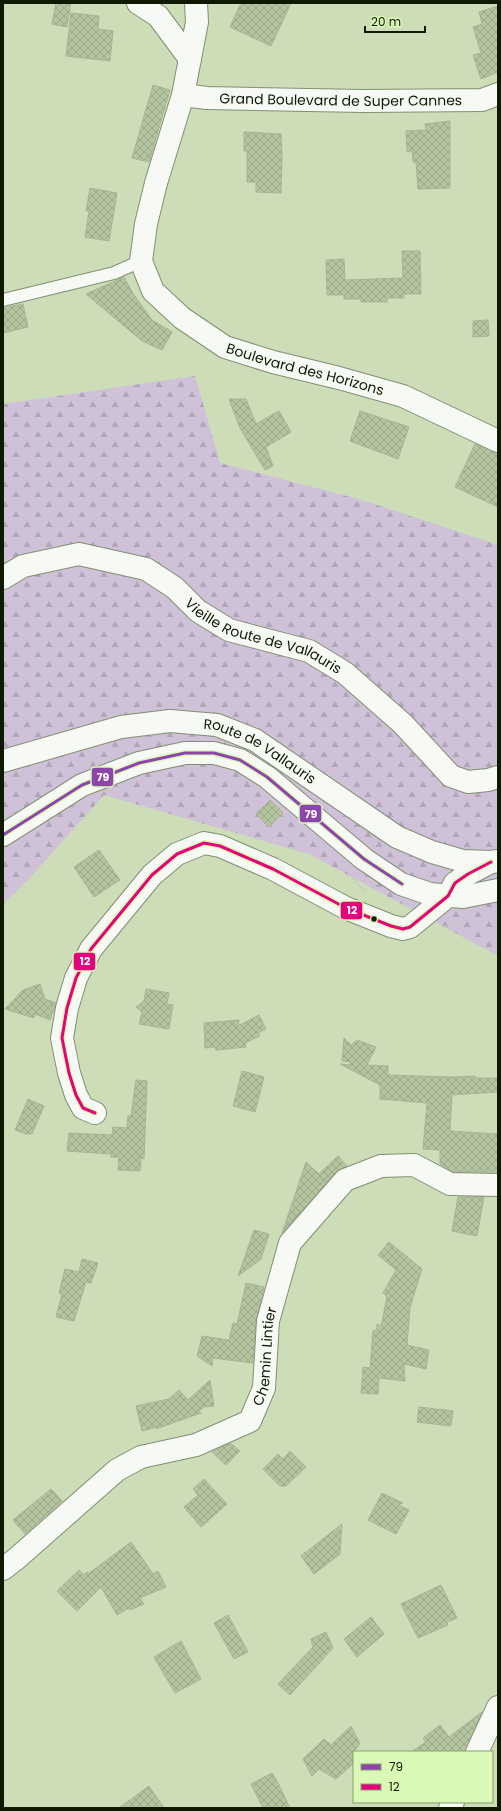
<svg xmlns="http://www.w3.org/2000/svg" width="501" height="1811" font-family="Poppins,sans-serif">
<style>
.forest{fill:url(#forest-firs)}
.building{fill:url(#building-cross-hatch);stroke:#a7b497}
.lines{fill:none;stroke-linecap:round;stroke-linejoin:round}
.lane-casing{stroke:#828f72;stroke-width:14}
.street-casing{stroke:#828f72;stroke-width:24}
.secondary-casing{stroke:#828f72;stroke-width:24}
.path{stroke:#c5cac0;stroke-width:2.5;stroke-dasharray:2 2;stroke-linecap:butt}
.lane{stroke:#f7faf4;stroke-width:12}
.street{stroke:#f7faf4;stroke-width:22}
.secondary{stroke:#f7faf4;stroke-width:22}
.bus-1-casing{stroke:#daf9b6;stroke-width:6}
.bus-2-casing{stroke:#daf9b6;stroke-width:6}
.bus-1{stroke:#8e44ad;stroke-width:3}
.bus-2{stroke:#e5007d;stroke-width:3}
.bus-dot{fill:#0f1902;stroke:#daf9b6;stroke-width:1.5}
.labels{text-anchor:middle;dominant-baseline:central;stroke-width:4;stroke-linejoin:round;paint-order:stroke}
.street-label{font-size:14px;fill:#0f1902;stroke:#daf9b6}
.line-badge{stroke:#daf9b6;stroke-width:1.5}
.badge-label{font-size:11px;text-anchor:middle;font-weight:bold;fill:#fff}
</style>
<defs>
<pattern id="forest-firs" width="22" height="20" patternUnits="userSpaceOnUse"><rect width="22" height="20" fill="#cfc1d8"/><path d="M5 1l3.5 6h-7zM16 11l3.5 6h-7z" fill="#b1a5b8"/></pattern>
<pattern id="building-cross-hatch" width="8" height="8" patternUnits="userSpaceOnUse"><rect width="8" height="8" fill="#b4c49f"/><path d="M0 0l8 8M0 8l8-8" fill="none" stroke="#9aa887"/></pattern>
</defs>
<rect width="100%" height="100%" fill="#ccddb8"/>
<path class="forest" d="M195,376L220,463L362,500L498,545V956L309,854L104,795L27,881L3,904V404Z"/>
<path class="building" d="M56,3H71L67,27L52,24Z
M241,3H291L271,46L230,27Z
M498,6V72L481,79L473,55L481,53L473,27L482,24L479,12Z
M71,13L99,16L98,29L113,31L110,61L66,56Z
M153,85L170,90L149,162L132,158Z
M450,121V188L418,189L416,162H413L412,151L407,152L406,131L426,130L425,124Z
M244,132L281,134L282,155L281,193L256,192V182H247V151H244Z
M90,188L117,193L109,241L85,237L89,211H86Z
M402,251H420L421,294H404V298H387V302H361V299H344V295H327L326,260L344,259L345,280L403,278Z
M124,277L134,295L152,320L172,332L162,350L142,341L86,294Z
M23,304L28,327L3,333V308Z
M488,320L489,336L473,337V321Z
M229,399H246L256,424L279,411L291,432L266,447L273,466L265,470L240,428Z
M360,411L409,427L398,459L350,441Z
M475,444L498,453V507L455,487Z
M270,800L283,813L269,827L256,814Z
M99,850L120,880L94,897L74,867Z
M40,984L45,999L56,1003L50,1020L35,1014L34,1018L5,1009L23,990Z
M146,989L169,993L167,1004L173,1005L169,1029L139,1024L142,1012L136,1007L144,1001Z
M259,1015L266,1029L258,1033L260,1036L245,1043L246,1047L216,1050L215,1047L205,1048L204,1023L239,1020L238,1026Z
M344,1038L351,1045L357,1040L376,1047L367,1065L388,1066V1075L451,1077L475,1076V1078H498V1092L452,1095L450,1131L498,1134V1172H453L440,1164V1150L423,1149L427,1103L380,1099V1085L340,1064L350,1065L351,1062L342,1061Z
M242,1071L264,1077L255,1112L233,1106Z
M136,1080L147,1081L144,1159L141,1158L140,1171L118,1170L119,1157H111V1154L67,1151L69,1133L112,1135L113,1127L127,1128L128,1116H131Z
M28,1099L44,1106L32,1134H26L15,1130Z
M338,1156L347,1166L336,1172L282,1233L306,1162L319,1174Z
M458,1197H484L477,1236L452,1231Z
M254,1230L269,1234L261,1259L238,1276Z
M389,1242L422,1269L410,1308L407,1345L429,1350L426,1369L404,1364L405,1381L379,1378L378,1394L361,1393L363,1367L370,1368L373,1331L377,1330V1324L381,1326L387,1297L383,1293L396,1270L378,1255Z
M82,1259L98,1263L91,1283L86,1282L74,1321L56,1317L62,1294L59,1293L65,1269L79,1272Z
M246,1283L264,1287L256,1320L253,1363L213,1358L212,1366L197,1356L202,1336L229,1340L233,1323L237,1324Z
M210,1380L214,1406L204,1407L199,1411L201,1413L156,1429L157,1427L142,1431L136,1406L169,1399L179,1390L188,1400Z
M419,1407L453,1411L451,1426L417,1422Z
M230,1443L240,1451L226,1465L212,1452Z
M290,1451L306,1467L286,1486H280L263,1469L278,1454L283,1459Z
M204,1479L227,1504L201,1527L184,1507L198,1495L193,1489Z
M51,1489L62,1501L25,1534L13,1520Z
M382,1493L403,1503L398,1505L409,1510L396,1534L368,1520Z
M342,1524L340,1554L314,1574L301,1556Z
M131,1542L153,1574L158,1571L166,1587L140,1598L144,1604L130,1610L129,1608L117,1615L101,1587L77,1611L57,1591L79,1570L84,1575L87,1572L88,1574Z
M441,1585L457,1618L447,1622L448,1625L418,1638L401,1604Z
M228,1615L248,1652L234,1659L214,1623Z
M371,1617L384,1634L357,1657L344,1639Z
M326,1632L333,1648L290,1695L278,1684L313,1647L311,1639Z
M181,1641L201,1679L175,1693L154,1657Z
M482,1712L465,1752H411L426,1742L423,1738L440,1725L449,1737Z
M351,1726L360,1744L354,1751V1763L336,1779L319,1769L312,1776L303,1759L324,1739L331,1745Z
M272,1773L278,1783L290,1808H263L251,1784Z
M149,1786L164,1808H119Z"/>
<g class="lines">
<defs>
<path id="lane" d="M3,300L114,273L141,261"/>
<g id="street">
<path d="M138,3L158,16L190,59"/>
<path id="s1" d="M196,3L197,22L183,95L156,183L146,224L141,261L153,291L182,318L225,347L273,362L339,378L403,396L498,441"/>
<path id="s2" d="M183,95L207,98L363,101L482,100L498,94"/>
<path id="s3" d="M3,578L23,566L79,554L146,569L175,588L198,611L229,630L309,651L345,673L403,724L451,776L468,782L488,780L498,777"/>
<path d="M95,1113L83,1108L76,1095L69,1073L62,1038L67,1008L76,978L91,949L152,875L177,854L204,843L220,846L273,869L346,908L391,926L403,929L410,927L448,896L455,883L468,874L491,862"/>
<path id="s4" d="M3,1569L16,1559L117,1470L141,1457L196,1445L250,1421L264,1388L268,1321L290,1243L345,1180L381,1166L414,1165L450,1184L498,1185"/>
<path d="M477,1752L498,1707"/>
<path d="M450,1808L453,1802"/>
</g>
<g id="secondary">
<path id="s5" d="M3,761L121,727L170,721L217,725L255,740L397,837L432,852L463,861L491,862L498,861"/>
<path d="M3,835L82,785L139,763L185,753H214L240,760L267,777L364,859L401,884L430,894L463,897L498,890"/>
</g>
</defs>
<use href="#lane" class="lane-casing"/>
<use href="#street" class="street-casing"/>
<use href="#secondary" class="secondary-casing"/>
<path class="path" d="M352,878L365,892
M444,927L465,919"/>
<use href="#lane" class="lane"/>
<use href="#street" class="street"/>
<use href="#secondary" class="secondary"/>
<defs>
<path id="bus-1" d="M3,835L82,785L139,763L185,753H214L240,760L267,777L364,859L402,884"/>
<path id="bus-2" d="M95,1113L83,1108L76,1095L69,1073L62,1038L67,1008L76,978L91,949L152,875L177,854L204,843L220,846L273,869L346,908L391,926L403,929L410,927L448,896L455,883L468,874L491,862"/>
</defs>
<use href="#bus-1" class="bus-1-casing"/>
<use href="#bus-2" class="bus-2-casing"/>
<use href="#bus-1" class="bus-1"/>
<use href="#bus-2" class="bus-2"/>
</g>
<circle class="bus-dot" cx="374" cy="919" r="3.5"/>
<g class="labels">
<g class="street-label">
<text stroke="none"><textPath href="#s2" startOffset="158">Grand Boulevard de Super Cannes</textPath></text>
<text stroke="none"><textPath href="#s1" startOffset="472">Boulevard des Horizons</textPath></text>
<text stroke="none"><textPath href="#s3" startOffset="287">Vieille Route de Vallauris</textPath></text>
<text stroke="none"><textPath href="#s5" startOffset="269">Route de Vallauris</textPath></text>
<text stroke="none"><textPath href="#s4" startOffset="361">Chemin Lintier</textPath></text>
</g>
</g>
<g class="line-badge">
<rect x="91" y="767" width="23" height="20" rx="4" fill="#8e44ad"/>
<rect x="299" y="804" width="23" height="19" rx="4" fill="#8e44ad"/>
<rect x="340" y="901" width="23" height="19" rx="4" fill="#e5007d"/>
<rect x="73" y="952" width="23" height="19" rx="4" fill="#e5007d"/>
</g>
<g class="badge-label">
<text x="103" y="781">79</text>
<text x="311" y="818">79</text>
<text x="352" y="914">12</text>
<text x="85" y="965">12</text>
</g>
<rect width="501" height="1811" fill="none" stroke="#0f1902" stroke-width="8"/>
<rect x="353" y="1751" width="140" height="52" fill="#daf9b6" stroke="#899f6e"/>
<rect x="361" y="1764" width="20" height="6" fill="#8e44ad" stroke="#899f6e"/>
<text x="389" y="1771" font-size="12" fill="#0f1902">79</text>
<rect x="361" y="1784" width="20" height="6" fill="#e5007d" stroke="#899f6e"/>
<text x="389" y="1791" font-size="12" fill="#0f1902">12</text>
<path d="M365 26v6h60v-6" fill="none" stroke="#0f1902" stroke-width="2"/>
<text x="371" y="26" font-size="12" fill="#0f1902" stroke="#daf9b6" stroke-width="3" paint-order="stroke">20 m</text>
</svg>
